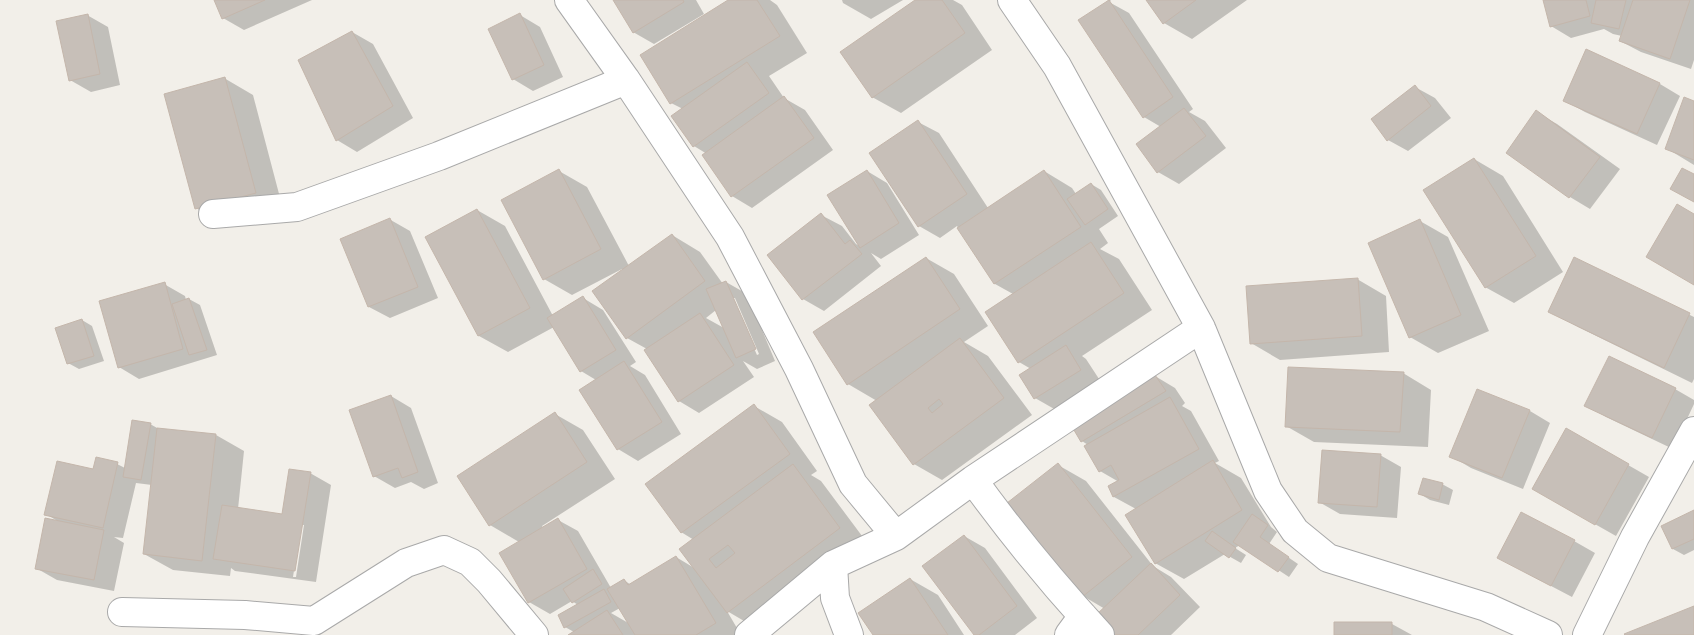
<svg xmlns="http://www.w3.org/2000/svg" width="1694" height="635" font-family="'Alegreya Sans',sans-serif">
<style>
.shadow{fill:#0003;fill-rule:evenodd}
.building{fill:#c7bfb8;stroke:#c4b6ab;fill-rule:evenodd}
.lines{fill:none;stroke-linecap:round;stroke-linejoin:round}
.minor-casing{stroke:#a9a9a9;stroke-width:30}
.minor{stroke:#fff;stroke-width:28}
</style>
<rect width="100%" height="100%" fill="#f2efe9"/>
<path class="shadow" d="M215,0H312L244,30L223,18Z
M615,0H696L704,14L654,44L633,32Z
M730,0H770L777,5L807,53L769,76L784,98L805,110L833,150L752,208L732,196L707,154L694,146L683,109L671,103Z
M842,0H903L871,19L843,3Z
M918,0H953L962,5L992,50L901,113L872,97Z
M1107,0H1111L1109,2L1129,13L1193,109L1189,112L1205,121L1226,148L1179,184L1158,172L1138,144L1161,127L1144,117L1109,1Z
M1148,0H1247L1192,39L1164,23Z
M1545,0H1694V60L1691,69L1641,52L1620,41L1622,36L1613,34L1604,29L1571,38L1551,26Z
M87,15L108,27L120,85L91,92L70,80Z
M520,15L540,27L563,77L533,91L513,79Z
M352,32L373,44L413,118L357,152L337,140Z
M1587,50L1660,84L1680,96L1657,145L1585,112L1564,100Z
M224,78L253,95L283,209L224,225L196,208Z
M1415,87L1435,98L1451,118L1408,151L1388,140Z
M1694,102V165L1666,148Z
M1536,112L1557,124L1620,169L1590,209L1570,197L1507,153Z
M918,122L939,133L988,208L1044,171L1072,188L1076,194L1091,184L1101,190L1118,216L1099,229L1108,243L1100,249L1119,259L1152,310L1082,356L1086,359L1101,382L1056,410L1035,398L1021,375L1031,369L1019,362L986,312L1013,294L995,284L957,226L940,238L919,226Z
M1474,159L1503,176L1563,272L1514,303L1485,287Z
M559,171L587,187L629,266L672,235L700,252L723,284L726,282L747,294L775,361L757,369L743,361L754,377L699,413L679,401L647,349L627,338L622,269L572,295L544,279ZM732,298H735L759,354L757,355ZM716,310L724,328L706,318Z
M867,171L887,183L919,235L881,259L871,253L881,266L824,311L803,299L821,215L842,226L856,244L861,247Z
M477,210L505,226L553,316L583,298L603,310L636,362L630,366L645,375L681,434L638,461L618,449L596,380L581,371L554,327L508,352L479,336L427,237Z
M389,219L410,231L438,298L390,318L369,307Z
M1420,221L1448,237L1489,331L1438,353L1410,337Z
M926,258L954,274L988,326L964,342L988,356L1032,415L942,480L914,464L877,401L848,384Z
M1575,259L1694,317V379L1692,383L1578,327L1549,311Z
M1357,279L1386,296L1389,352L1280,360L1251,343Z
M164,284L185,296L186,300L189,299L200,305L217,355L139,379L119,367Z
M82,320L92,326L104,361L79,369L68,363Z
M1403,373L1431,390L1428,447L1314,442L1286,426Z
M1155,376L1175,388L1185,403L1182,406L1191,411L1219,461L1215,463L1241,478L1271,527L1277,532L1269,544L1298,564L1289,577L1240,545L1235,548L1246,555L1241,563L1225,554L1184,579L1155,563L1136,509L1114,497L1109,487L1119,482L1100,471L1088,445L1082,441Z
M1675,389L1694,400V404L1673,449L1606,417L1586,405Z
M1478,390L1530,411L1550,423L1523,489L1471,468L1451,456Z
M391,396L411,408L438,483L424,489L411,482L395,488L374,476Z
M754,406L782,422L817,471L811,475L821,481L868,544L756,628L727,611L741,635H570L574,632L565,627L578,605L572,601L550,614L529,602L519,542L490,525L459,477L555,414L583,430L615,479L542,526L543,528L558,520L578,531L611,588L624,580L631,585L676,557L696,569L694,540L681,532ZM620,608L630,624L611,613Z
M150,424L159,429L216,435L244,451L238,509L283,515L310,473L331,485L316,582L235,571L231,568L230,576L173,570L144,554L152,485L136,483L123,538L114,537L124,543L114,591L57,580L36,568L59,522L46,514L94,470L117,464L125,468ZM301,525H304L296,577H293Z
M1567,430L1649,477L1616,536L1533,489Z
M1380,455L1401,467L1397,518L1340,514L1319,502Z
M1058,465L1086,481L1153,566L1171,577L1200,607L1171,635H1116L1105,609L1083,596Z
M1442,484L1453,490L1449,505L1430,500L1420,494Z
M1694,512V550L1684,555L1673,549L1663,527Z
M964,536L985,548L1037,618L1015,635H975Z
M1574,541L1595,553L1572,597L1519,569Z
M910,579L938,595L964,635H875Z
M1336,623L1392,624L1412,635H1336Z"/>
<path class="building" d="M214,0H265L222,19Z
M613,0H683L684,2L633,33Z
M728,0H757L780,36L670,104L640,55Z
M915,0H942L965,33L872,98L840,52Z
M1109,0L1173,97L1143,118L1078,20Z
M1146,0H1196L1163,24Z
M1543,0H1586L1590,16L1550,27Z
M1596,0H1626L1619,29L1591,23Z
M1633,0H1690L1670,59L1619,41Z
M520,13L544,65L512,80L488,29Z
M88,14L100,74L69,81L56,21Z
M352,31L393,106L336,141L298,60Z
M1586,49L1660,83L1637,134L1563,101Z
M747,62L769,93L693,147L671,116Z
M225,77L256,193L195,209L164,94Z
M1415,85L1431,106L1387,141L1371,119Z
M784,96L814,138L731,197L702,155Z
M1684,97L1694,101V160L1665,149Z
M1184,108L1206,136L1157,173L1136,144Z
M1536,110L1600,157L1569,198L1506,153Z
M918,120L967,194L918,227L869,153Z
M1474,158L1536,256L1485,288L1423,190Z
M1682,168L1694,174V202L1670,189Z
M559,169L601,249L543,280L501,200Z
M867,170L899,223L860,248L827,195Z
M1044,170L1081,227L994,284L957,228Z
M1091,183L1108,209L1085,225L1067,199Z
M1677,204L1694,214V285L1646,257Z
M477,209L530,308L478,336L425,237Z
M821,213L845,244L850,240L862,254L802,300L767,255Z
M390,218L418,287L368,307L340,239Z
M1420,219L1461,315L1409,338L1368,243Z
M672,234L705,281L626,339L592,291Z
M1091,242L1124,293L1018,363L985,312Z
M926,257L960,309L847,385L813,332Z
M1574,257L1690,313L1664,368L1548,312Z
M1358,278L1362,336L1250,344L1246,286Z
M726,281L756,349L736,358L706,289Z
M165,282L183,349L118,368L99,301Z
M583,296L616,350L580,372L547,318Z
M189,298L207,350L189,355L172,304Z
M700,313L734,365L678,402L644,350Z
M82,319L94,356L67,364L55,328Z
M960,338L1004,398L913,465L869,405ZM939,399L943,404L932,413L928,408Z
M1066,345L1081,370L1034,399L1019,375Z
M1609,356L1676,388L1652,438L1584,406Z
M624,361L662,422L617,450L579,390Z
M1288,367L1404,372L1400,432L1285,427Z
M1155,375L1166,391L1081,442L1071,425Z
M1477,389L1530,410L1502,478L1449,457Z
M391,395L418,472L402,478L398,468L373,477L349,410Z
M1170,397L1199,449L1113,497L1108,486L1119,480L1111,465L1099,472L1084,446Z
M754,404L790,454L681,533L645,484Z
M555,412L587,462L489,526L457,476Z
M132,420L151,423L141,480L123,477Z
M157,428L216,434L202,561L143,554Z
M1566,428L1629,464L1595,525L1532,489Z
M1322,450L1381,454L1377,507L1318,503Z
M96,457L118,462L103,528L44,515L57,461L93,469Z
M1213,460L1242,510L1155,564L1125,515Z
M1058,463L1132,557L1082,597L1007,503Z
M793,464L840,528L727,613L679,549ZM728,545L735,553L716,568L709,559Z
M289,469L311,472L295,571L213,559L222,505L282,514Z
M1423,478L1443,483L1439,500L1418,494Z
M1694,510V539L1672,549L1661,526Z
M1521,512L1575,540L1551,586L1497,558Z
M1252,514L1268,525L1260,537L1289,557L1278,572L1233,542Z
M45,518L104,530L94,580L35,569Z
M558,518L587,569L528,603L499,553Z
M1212,531L1236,548L1229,558L1205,541Z
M964,535L1017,606L979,635H974L922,566Z
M676,556L716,623L696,635H635L607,589L624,579L628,585Z
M1151,563L1180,595L1138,635H1114L1096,615Z
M593,569L602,584L572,603L563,589Z
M910,578L948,635H873L858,613Z
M604,589L611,602L564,628L558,615Z
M1694,606V635H1625L1624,634Z
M607,610L623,635H568Z
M1334,622H1392V635H1334Z"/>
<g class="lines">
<defs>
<path id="minor" d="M569,0L626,80L730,237L799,369L853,484L896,536
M1012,0L1057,66L1201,328L1268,491L1295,531L1328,558L1486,607L1548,635
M213,214L297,207L439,156L626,80
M973,480C1012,534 1055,586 1100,635
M833,565L835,598L849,635
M122,612L245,615L314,621L406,563L444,550L470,562L489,581L534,635
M749,635L833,565L896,536L973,480L1201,328
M1069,635L1083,616
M1587,635L1635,537L1694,431"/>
</defs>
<use href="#minor" class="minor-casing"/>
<use href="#minor" class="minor"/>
</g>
</svg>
